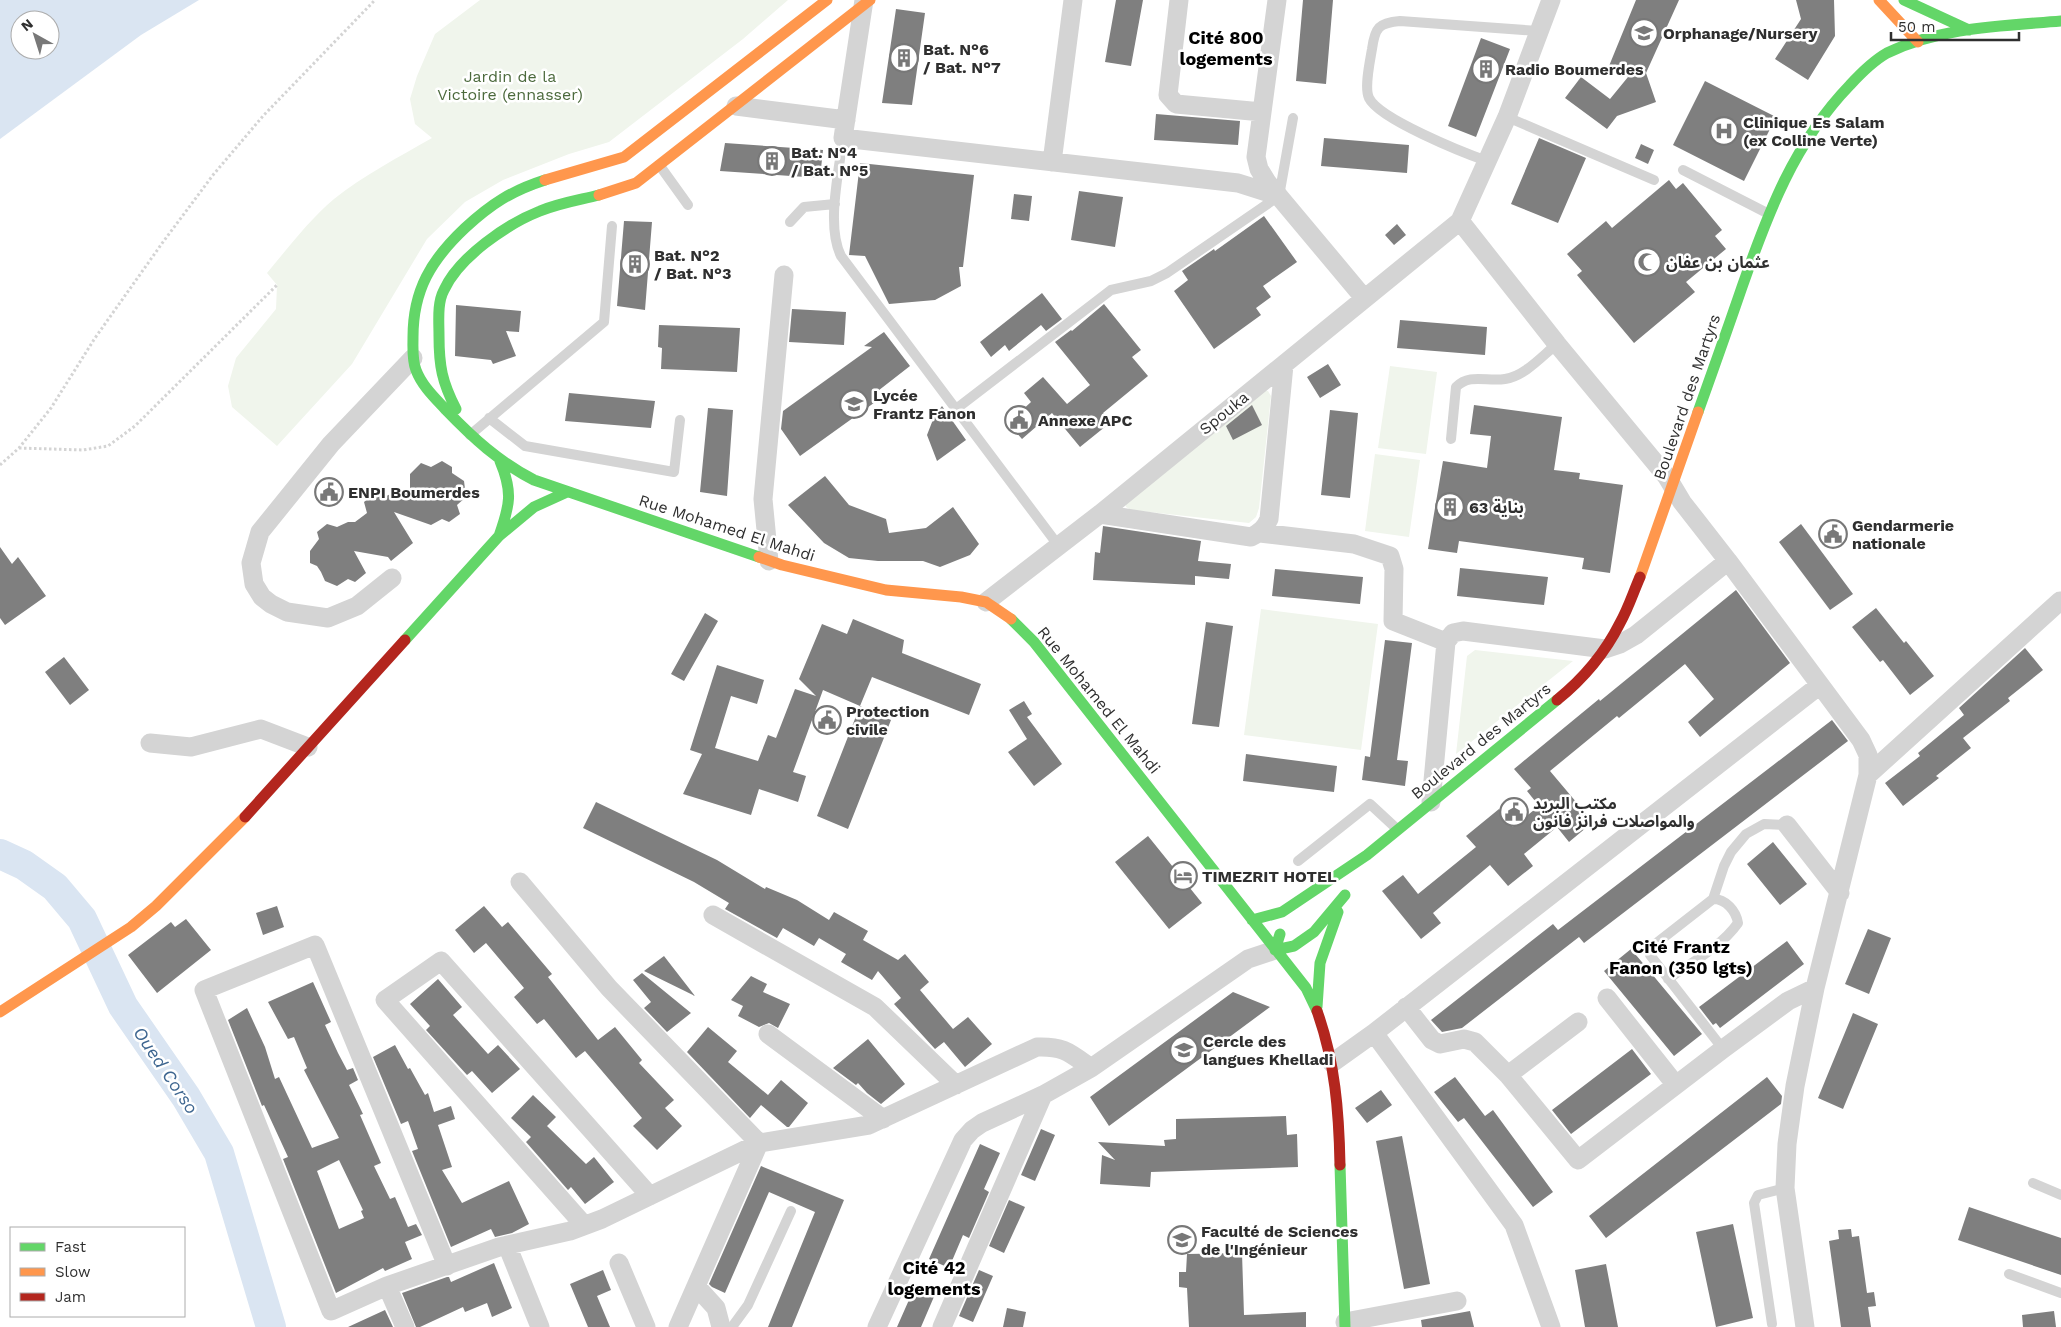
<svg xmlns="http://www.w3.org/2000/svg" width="2061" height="1327" font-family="'Work Sans','Noto Sans Arabic',sans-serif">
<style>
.green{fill:#f0f5ec}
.water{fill:#dae5f2;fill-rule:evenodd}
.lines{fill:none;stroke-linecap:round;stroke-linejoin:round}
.river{stroke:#dae5f2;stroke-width:30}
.building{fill:#7f7f7f;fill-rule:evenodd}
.path{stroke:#d4d4d4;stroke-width:3;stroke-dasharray:2.5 2.5;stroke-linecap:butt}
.lane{stroke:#d4d4d4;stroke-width:10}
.street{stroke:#d4d4d4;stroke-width:19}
.fast{stroke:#63d668;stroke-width:11}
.slow{stroke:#ff974d;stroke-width:11}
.jam{stroke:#b3261e;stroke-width:11}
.labels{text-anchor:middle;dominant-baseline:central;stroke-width:5;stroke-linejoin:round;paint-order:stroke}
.poi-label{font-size:16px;font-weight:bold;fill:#2f2f2f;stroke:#fff;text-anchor:start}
.park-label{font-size:16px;fill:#4c6a3d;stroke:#fff}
.street-label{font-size:16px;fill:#2f2f2f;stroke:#fff}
.neighbourhood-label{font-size:18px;font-weight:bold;fill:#000;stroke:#fff}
.water-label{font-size:18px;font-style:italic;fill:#3e6690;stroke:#fff}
</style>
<rect width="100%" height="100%" fill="#fff"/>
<path class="green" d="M480,0H788L743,39L609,142L569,154L503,180L465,202L427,239L352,364L277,446L232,407L228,386L236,358L276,309L277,285L267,273C288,248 309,220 334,199C364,175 399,157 432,138L415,124L410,99L417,76L435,34Z
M1390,366L1437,372L1426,454L1378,448Z
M1262,390L1268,391L1271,396L1259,508L1256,517L1249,523L1131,510L1126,507L1125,501Z
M1375,454L1420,460L1409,537L1365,531Z
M1261,609L1378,624L1361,750L1244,735Z
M1475,650L1573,661L1456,754L1467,656Z"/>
<path class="water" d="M0,0H199L141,35L0,139ZM20,20H50V50H20Z"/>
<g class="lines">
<path class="river" d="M0,854L24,865L55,887L82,919L123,1006L186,1097L219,1153L271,1327"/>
</g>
<path class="building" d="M1116,0H1143L1131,66L1105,62Z
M1303,0H1333L1326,84L1296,81Z
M1636,0H1679L1646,73L1656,102L1617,116L1607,129L1565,98L1581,77L1610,99L1628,77L1609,66Z
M1796,0H1834L1835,36L1808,80L1775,59L1801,19Z
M896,9L925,13L912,105L882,103Z
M1481,38L1510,49L1476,137L1448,126Z
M1705,81L1776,117L1744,181L1673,145Z
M1156,114L1240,121L1238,145L1154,140Z
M1324,138L1409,145L1407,173L1321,166Z
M1539,138L1586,158L1558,223L1511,204Z
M725,143L823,150L820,178L720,171Z
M1641,144L1654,150L1648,164L1635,158Z
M860,163L974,175L963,267H959L961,286L935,300L889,304L865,256L849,255Z
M1669,180L1676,189L1683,183L1722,230L1715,236L1726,249L1686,282L1695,292L1634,343L1577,275L1582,271L1567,254L1606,221L1612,228Z
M1079,191L1123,197L1115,247L1071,240Z
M1014,194L1032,196L1029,221L1011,219Z
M1264,216L1297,262L1263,286L1271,297L1256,308L1261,315L1214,349L1174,291L1188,280L1182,271L1214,249L1215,251Z
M624,221L652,222L645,310L617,306Z
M1397,224L1406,235L1394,245L1385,235Z
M1042,293L1062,319L1046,331L1041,325L1009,351L1005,345L991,357L980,342Z
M1104,304L1141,350L1132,357L1148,376L1103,413L1111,422L1080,447L1052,413L1022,439L1008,423L1031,402L1024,393L1043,377L1067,404L1090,385L1055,342L1071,330L1072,331Z
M456,305L521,311L519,332L506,331L516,356L493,364L491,360L455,356Z
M792,309L846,312L844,345L789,342Z
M1400,320L1487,327L1485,355L1397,348Z
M659,325L740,328L737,372L661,369L662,348L658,347Z
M884,332L910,366L874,394L878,400L800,456L781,429L783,411L872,347L864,346Z
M1328,364L1341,385L1320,398L1307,377Z
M569,393L655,401L651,428L565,421Z
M1252,405L1262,425L1233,440L1226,426Z
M1474,405L1562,417L1554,470L1580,473L1579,479L1623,485L1610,573L1582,569L1584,558L1459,541L1457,553L1428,549L1443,461L1487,468L1491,436L1470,434Z
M942,406L966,440L937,461L927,435L934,417Z
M708,408L733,410L727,496L700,492Z
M1330,410L1358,413L1350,498L1321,495Z
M442,461L452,467V473L464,481L466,497L457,505L460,514L449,522L442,519L431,525L394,512L413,543L391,561L388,557L354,551L366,573L355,582L348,579L337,586L325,581L321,572L317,566L310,563V551L319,539L317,532L327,524L337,527L348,522H355L367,513L364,502L374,494L384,497L395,492L410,494V474L421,463L431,467Z
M825,476L849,505L886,519L889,533L926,528L953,507L979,544L970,555L940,567L923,561H878L849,558L824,543L788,505Z
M1801,524L1853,594L1830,610L1779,542Z
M1103,526L1201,541L1198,561L1231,564L1229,579L1195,576V585L1093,580L1095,552L1100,553Z
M0,547L12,564L18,557L46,596L5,625L0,618Z
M1460,568L1548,577L1544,605L1457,596Z
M1275,569L1363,577L1360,604L1272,596Z
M1736,590L1790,663L1700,737L1688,722L1714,699L1685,664L1619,718L1617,716L1550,771L1593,822L1569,842L1557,827L1524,854L1533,866L1508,886L1490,865L1433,913L1441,923L1421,939L1382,891L1403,875L1418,894L1476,847L1466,836L1499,809L1513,827L1539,806L1527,791L1531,788L1514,769L1599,699L1600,701Z
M1876,608L1904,643L1906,641L1934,676L1910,695L1883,660L1880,662L1852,627Z
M705,613L718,621L684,681L671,674Z
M853,619L904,640L902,653L981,684L969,715L872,677L860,706L823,690L793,772L806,776L798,802L759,789L751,815L683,794L702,754L690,750L717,665L764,680L757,704L731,696L715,748L758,761L768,735L776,738L795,689L816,696L799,679L822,624L847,634Z
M1206,622L1233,626L1219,727L1192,724Z
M1385,640L1412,643L1397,760L1408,761L1405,786L1362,780L1365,756L1370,757Z
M2025,648L2043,670L2008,698L2010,701L1963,738L1971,748L1936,776L1939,778L1903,806L1885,783L1920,756L1918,753L1964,715L1959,708Z
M64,657L89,690L70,705L45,672Z
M1024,701L1032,714L1027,717L1062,764L1034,786L1008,752L1027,739L1009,710Z
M860,706L891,720L848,829L817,816Z
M1832,720L1848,741L1584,943L1579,937L1462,1028L1442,1032L1431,1020L1553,924L1558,930Z
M1246,754L1337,766L1334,792L1243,781Z
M596,802L717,860L765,889L766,887L797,900L829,920L834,912L868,931L863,940L898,960L905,954L929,982L920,990L953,1029L968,1017L992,1044L965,1067L944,1042L935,1049L894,1004L901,998L878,971L872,980L841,962L846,954L819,938L814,946L783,928L777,938L725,909L729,903L694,882L583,828Z
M1148,836L1202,903L1169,929L1115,862Z
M1773,842L1807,884L1780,905L1747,864Z
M277,906L284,927L263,935L256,913Z
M484,906L502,927L508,922L552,974L548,977L598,1040L615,1027L642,1060L639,1063L674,1100L665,1108L682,1126L657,1150L633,1126L642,1118L585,1051L576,1058L544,1019L537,1024L514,997L524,988L486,943L474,953L455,930Z
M186,919L211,950L157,993L128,955L171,922L175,927Z
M1868,929L1891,938L1869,994L1845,984Z
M1787,941L1804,964L1720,1028L1716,1023L1713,1025L1699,1007Z
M1631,949L1702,1034L1674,1056L1604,971Z
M664,956L695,996L644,971Z
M642,973L691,1013L667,1032L644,1008L651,1002L633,980Z
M751,976L767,984L763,992L790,1004L778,1028L769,1023L759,1027L738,1016L743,1006L731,1000Z
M438,979L462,1007L453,1015L488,1054L498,1045L520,1069L492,1093L472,1071L467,1075L426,1030L430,1026L410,1004Z
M313,982L331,1022L325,1025L338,1053L347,1070L353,1068L358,1080L349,1085L363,1114L360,1115L381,1163L374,1166L390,1199L395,1197L408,1227L416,1224L422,1235L405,1242L412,1259L385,1271L383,1268L336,1293L283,1159L288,1157L264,1105L262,1106L228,1020L247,1008L265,1047L275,1079L279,1077L312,1148L339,1138L304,1070L307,1068L294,1037L288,1039L268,1002ZM339,1160L363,1210L361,1211L364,1218L339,1229L317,1171Z
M1233,992L1270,1007L1109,1126L1090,1097Z
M1853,1013L1878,1024L1843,1109L1818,1098Z
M708,1027L737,1051L728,1062L768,1095L781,1080L808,1103L789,1127H787L761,1105L750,1118L687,1052Z
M868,1039L905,1084L881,1104L867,1093L858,1083L856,1085L833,1068Z
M395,1045L408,1069L410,1068L425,1095L428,1093L434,1112L451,1106L455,1119L438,1125L452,1167L442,1170L462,1203L509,1181L529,1224L512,1233L495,1237L491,1229L451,1247L412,1151L418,1149L408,1121L401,1124L373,1057Z
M1632,1049L1651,1074L1571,1134L1552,1110Z
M1455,1077L1485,1116L1493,1110L1553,1192L1533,1207L1464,1118L1458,1122L1434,1092Z
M1767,1077L1782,1096L1781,1104L1606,1238L1589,1216Z
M1381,1090L1392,1105L1367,1123L1355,1108Z
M533,1095L556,1117L547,1126L586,1164L594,1157L614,1182L585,1204L571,1187L568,1190L526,1142L531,1137L511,1118Z
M1286,1116L1287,1135L1297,1134L1298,1167L1151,1172L1150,1187L1100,1184L1102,1155L1115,1160L1098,1142L1165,1146L1164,1140L1176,1139V1119Z
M1041,1129L1055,1135L1035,1181L1021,1175Z
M1402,1136L1430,1284L1404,1289L1376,1141Z
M980,1144L1000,1153L984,1189L989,1192L969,1238L963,1235L949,1268L929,1259Z
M761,1166L844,1200L792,1327H768L815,1212L769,1192L725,1293L712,1287L709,1284Z
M1009,1200L1025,1207L1004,1253L989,1246Z
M1969,1207L2061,1238V1275L1958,1240Z
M1733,1224L1753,1318L1716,1327L1696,1232Z
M1851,1229L1852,1237L1859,1236L1867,1293L1874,1292L1876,1306L1868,1307L1871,1327H1841L1829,1241L1839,1239L1838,1230Z
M1242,1253L1244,1315L1306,1312V1327H1189L1187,1288L1179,1287V1272H1186L1187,1254Z
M494,1263L512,1308L492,1317L487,1303L465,1312L463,1307L420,1327H416L402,1293L447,1277H449L451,1282Z
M1606,1264L1618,1327H1585L1575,1270Z
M603,1270L611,1290L597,1296L610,1327H588L570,1284Z
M979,1270L993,1276L973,1322L959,1316Z
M916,1284L936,1292L921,1327H897Z
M1007,1308L1026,1312L1023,1327H1003Z
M385,1310L393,1327H348Z
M1470,1311L1474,1327H1422L1421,1320Z
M2054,1311L2056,1327H2023L2022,1315Z"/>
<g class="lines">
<path class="path" d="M19,448L83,450L108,446L135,426L277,285
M0,465L19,448L51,408L95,338L163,242L213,175L263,116L375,0"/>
<path class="lane" d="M1507,117L1654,180
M843,138C839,172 826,226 841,256L1058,545
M1487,161C1464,153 1379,119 1369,98C1364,88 1370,61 1372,49C1375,27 1379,23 1400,21L1538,31
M660,166L688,205
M1683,170L1767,213
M790,222L804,207L835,204
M956,409L1111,290L1151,281L1167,273L1279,196L1293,118
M489,418L525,446L674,472L680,420
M470,435L604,322L612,226
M1451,439L1456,387C1470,373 1487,382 1505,379C1525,376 1542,356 1557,344
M1298,861L1370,804L1397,829
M1668,979C1692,962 1721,947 1738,923C1736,911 1726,899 1713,899
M1723,1049L1650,955L1654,945L1713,899L1724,866L1731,852L1746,834L1764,824L1787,825
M2033,1183L2061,1195
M2009,1274L2061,1293
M1772,1324L1754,1203L1758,1195L1785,1188
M732,1327L748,1305L791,1211"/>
<path class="street" d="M864,0L843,138L1238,183L1279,196
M1179,0L1168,95L1176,104L1262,112
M1277,0L1256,157L1259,169L1267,182L1364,298
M1551,0L1507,117L1460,221L1557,344L1667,477L1682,502L1728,561L1861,740L1868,755V775L1815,988L1795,1086L1787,1144L1785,1188L1805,1327
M736,106L846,120
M1052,162L1073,0
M1100,514L1251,537C1261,532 1265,528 1269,519L1284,365
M1260,533L1354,544L1390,556L1394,569L1393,621L1446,642
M769,561L763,499L784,275
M392,578L357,606L328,618L287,612L271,604L262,597L254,584L251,563L260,532L331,444L413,358
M986,602L1100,514L1460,221
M150,743L191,747L261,729L308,747
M1868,775L2060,601
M1431,802L1446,642L1453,633L1463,631L1605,649L1620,644L1636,635L1728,561
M1787,825L1840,893
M520,882L609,988L759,1143L678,1327
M713,915L875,1007L956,1085
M1607,998L1675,1084
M1406,1007L1432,1040L1440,1044L1464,1039L1475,1042L1508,1075
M1578,1022L1508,1075L1578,1160L1723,1049L1788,1001L1815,988
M1374,1033L1514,1225L1551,1327
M768,1034L883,1119
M1332,1063L1374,1033L1820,685
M584,1225L385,1000L441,961L650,1196
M507,1245L540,1327
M619,1263L646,1327
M447,1266L315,945L204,990L331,1311L387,1286L499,1247L570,1231L602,1219L759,1143L869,1125L1037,1047C1064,1046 1070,1053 1091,1068
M387,1286L405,1327
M696,1286L716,1308L721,1327
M1345,1322L1457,1301
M877,1327L963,1140L972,1130L982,1123L1043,1095L1091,1068L1248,959L1275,950
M942,1327L1043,1095"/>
<path class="fast" d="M1904,0L1969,30
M545,180C511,191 491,204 465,228C431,260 413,290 413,337C413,348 412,360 416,370C422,386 435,398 446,410C473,438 499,462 534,480L759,557
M456,409C442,382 439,366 439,336C439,321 437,303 444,290C459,257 507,224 540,211C559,203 579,200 599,195
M1698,412C1713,370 1728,328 1742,287C1768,213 1794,143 1850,85C1861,73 1873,61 1887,53C1940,27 2003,26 2061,21
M499,536C510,505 513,492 500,461
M1011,619L1034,642L1306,988L1317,1011
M405,640L499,536L534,507L567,492
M1252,920L1282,912L1367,855L1557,700
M1280,934L1275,950L1294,946L1314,932L1345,895
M1317,1007L1320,963L1338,912
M1340,1165L1345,1327"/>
<path class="slow" d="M1879,0L1918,42
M545,180L624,157L827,0
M599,195L636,183L870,0
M759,557L782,565L886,590L961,597L986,602L1011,619
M1640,577L1698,412
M0,1012L131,927L156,906L245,817"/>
<path class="jam" d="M1557,700C1583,679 1605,653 1620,623C1628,609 1633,593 1640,577
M245,817L405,640
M1317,1011C1335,1061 1339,1112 1340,1165"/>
</g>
<defs>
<symbol id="school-ring" viewBox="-11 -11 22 22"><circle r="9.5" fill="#fff" stroke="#787878" stroke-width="1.5"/><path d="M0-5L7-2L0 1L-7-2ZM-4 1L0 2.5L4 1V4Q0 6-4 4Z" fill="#787878"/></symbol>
<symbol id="building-ring" viewBox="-11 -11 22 22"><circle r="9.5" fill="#fff" stroke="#787878" stroke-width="1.5"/><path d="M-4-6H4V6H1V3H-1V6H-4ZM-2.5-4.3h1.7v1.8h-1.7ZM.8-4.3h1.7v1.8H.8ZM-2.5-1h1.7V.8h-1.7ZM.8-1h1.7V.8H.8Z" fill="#787878"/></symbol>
<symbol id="hospital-ring" viewBox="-11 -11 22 22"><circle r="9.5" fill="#fff" stroke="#787878" stroke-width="1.5"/><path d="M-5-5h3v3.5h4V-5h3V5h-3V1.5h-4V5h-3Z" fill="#787878"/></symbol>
<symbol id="mosque-ring" viewBox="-11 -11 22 22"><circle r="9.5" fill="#fff" stroke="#787878" stroke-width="1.5"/><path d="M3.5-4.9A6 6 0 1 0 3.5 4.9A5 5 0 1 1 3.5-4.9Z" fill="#787878"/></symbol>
<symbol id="civic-ring" viewBox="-11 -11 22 22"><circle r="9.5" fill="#fff" stroke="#787878" stroke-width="1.5"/><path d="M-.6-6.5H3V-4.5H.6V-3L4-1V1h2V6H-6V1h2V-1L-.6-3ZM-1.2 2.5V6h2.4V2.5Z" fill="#787878"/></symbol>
<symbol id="hotel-ring" viewBox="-11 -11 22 22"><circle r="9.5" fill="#fff" stroke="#787878" stroke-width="1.5"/><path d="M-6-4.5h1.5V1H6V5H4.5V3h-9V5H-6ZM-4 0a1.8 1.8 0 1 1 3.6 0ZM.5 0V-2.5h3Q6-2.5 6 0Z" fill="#787878"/></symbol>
<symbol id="university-ring" viewBox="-11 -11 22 22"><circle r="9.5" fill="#fff" stroke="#787878" stroke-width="1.5"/><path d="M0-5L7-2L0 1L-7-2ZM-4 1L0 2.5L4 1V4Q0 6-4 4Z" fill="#787878"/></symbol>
</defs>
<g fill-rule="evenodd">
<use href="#school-ring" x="1628" y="17" width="32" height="32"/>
<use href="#building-ring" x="888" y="42" width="32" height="32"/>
<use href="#building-ring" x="1470" y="53" width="32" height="32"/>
<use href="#hospital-ring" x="1708" y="115" width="32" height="32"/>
<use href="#building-ring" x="756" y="145" width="32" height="32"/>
<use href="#mosque-ring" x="1631" y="246" width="32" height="32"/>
<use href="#building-ring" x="619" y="248" width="32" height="32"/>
<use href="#school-ring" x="838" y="388" width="32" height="32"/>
<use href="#civic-ring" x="1003" y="404" width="32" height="32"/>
<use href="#civic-ring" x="313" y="476" width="32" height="32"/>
<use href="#building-ring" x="1434" y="491" width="32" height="32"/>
<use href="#civic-ring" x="1817" y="518" width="32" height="32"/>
<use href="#civic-ring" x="811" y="704" width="32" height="32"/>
<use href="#civic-ring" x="1498" y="796" width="32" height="32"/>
<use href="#hotel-ring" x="1167" y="860" width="32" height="32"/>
<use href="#school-ring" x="1168" y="1034" width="32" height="32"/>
<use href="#university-ring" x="1166" y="1224" width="32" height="32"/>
</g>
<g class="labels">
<g class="poi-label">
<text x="1663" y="33">Orphanage/Nursery</text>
<text x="923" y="49">Bat. N°6<tspan x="923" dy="18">/ Bat. N°7</tspan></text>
<text x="1505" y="69">Radio Boumerdes</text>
<text x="1743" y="122">Clinique Es Salam<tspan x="1743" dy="18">(ex Colline Verte)</tspan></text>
<text x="791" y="152">Bat. N°4<tspan x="791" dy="18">/ Bat. N°5</tspan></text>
<text x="654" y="255">Bat. N°2<tspan x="654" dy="18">/ Bat. N°3</tspan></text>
<text x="1666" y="262">عثمان بن عفان</text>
<text x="873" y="395">Lycée<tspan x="873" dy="18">Frantz Fanon</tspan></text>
<text x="1038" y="420">Annexe APC</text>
<text x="348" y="492">ENPI Boumerdes</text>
<text x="1469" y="507">بناية 63</text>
<text x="1852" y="525">Gendarmerie<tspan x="1852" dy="18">nationale</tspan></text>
<text x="846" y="711">Protection<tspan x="846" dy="18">civile</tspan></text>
<text x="1533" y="803">مكتب البريد<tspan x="1533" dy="18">والمواصلات فرانز فانون</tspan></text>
<text x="1202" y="876">TIMEZRIT HOTEL</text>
<text x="1203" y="1041">Cercle des<tspan x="1203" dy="18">langues Khelladi</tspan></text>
<text x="1201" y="1231">Faculté de Sciences<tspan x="1201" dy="18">de l'Ingénieur</tspan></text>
</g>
<g class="park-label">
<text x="510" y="76">Jardin de la<tspan x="510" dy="18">Victoire (ennasser)</tspan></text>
</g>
<g class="street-label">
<text transform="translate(1687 397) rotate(-71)">Boulevard des Martyrs</text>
<text transform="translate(1224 413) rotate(-39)">Spouka</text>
<text transform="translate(727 528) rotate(18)">Rue Mohamed El Mahdi</text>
<text transform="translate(1099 700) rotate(51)">Rue Mohamed El Mahdi</text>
<text transform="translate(1481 741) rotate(-39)">Boulevard des Martyrs</text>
</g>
<g class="neighbourhood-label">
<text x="1226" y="37">Cité 800<tspan x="1226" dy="21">logements</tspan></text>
<text x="1681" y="946">Cité Frantz<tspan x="1681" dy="21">Fanon (350 lgts)</tspan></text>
<text x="934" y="1267">Cité 42<tspan x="934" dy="21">logements</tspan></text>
</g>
<g class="water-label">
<text transform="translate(166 1070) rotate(56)">Oued Corso</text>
</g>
</g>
<rect x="10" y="1227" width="175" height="90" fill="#ffffff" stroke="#acacac"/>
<rect x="20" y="1243" width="25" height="8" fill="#63d668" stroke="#acacac"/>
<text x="55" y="1252" font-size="15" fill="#2f2f2f">Fast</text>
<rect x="20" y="1268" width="25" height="8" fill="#ff974d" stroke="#acacac"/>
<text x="55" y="1277" font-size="15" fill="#2f2f2f">Slow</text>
<rect x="20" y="1293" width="25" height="8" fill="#b3261e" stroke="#acacac"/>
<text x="55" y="1302" font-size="15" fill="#2f2f2f">Jam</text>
<g transform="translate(35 35) rotate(321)"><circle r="24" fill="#ffffff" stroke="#acacac"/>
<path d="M0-4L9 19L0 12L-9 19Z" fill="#787878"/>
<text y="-8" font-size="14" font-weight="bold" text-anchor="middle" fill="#2f2f2f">N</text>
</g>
<path d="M1891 32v8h128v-8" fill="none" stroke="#2f2f2f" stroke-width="2.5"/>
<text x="1898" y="32" font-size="15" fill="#2f2f2f" stroke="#ffffff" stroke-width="4" paint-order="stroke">50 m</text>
</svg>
